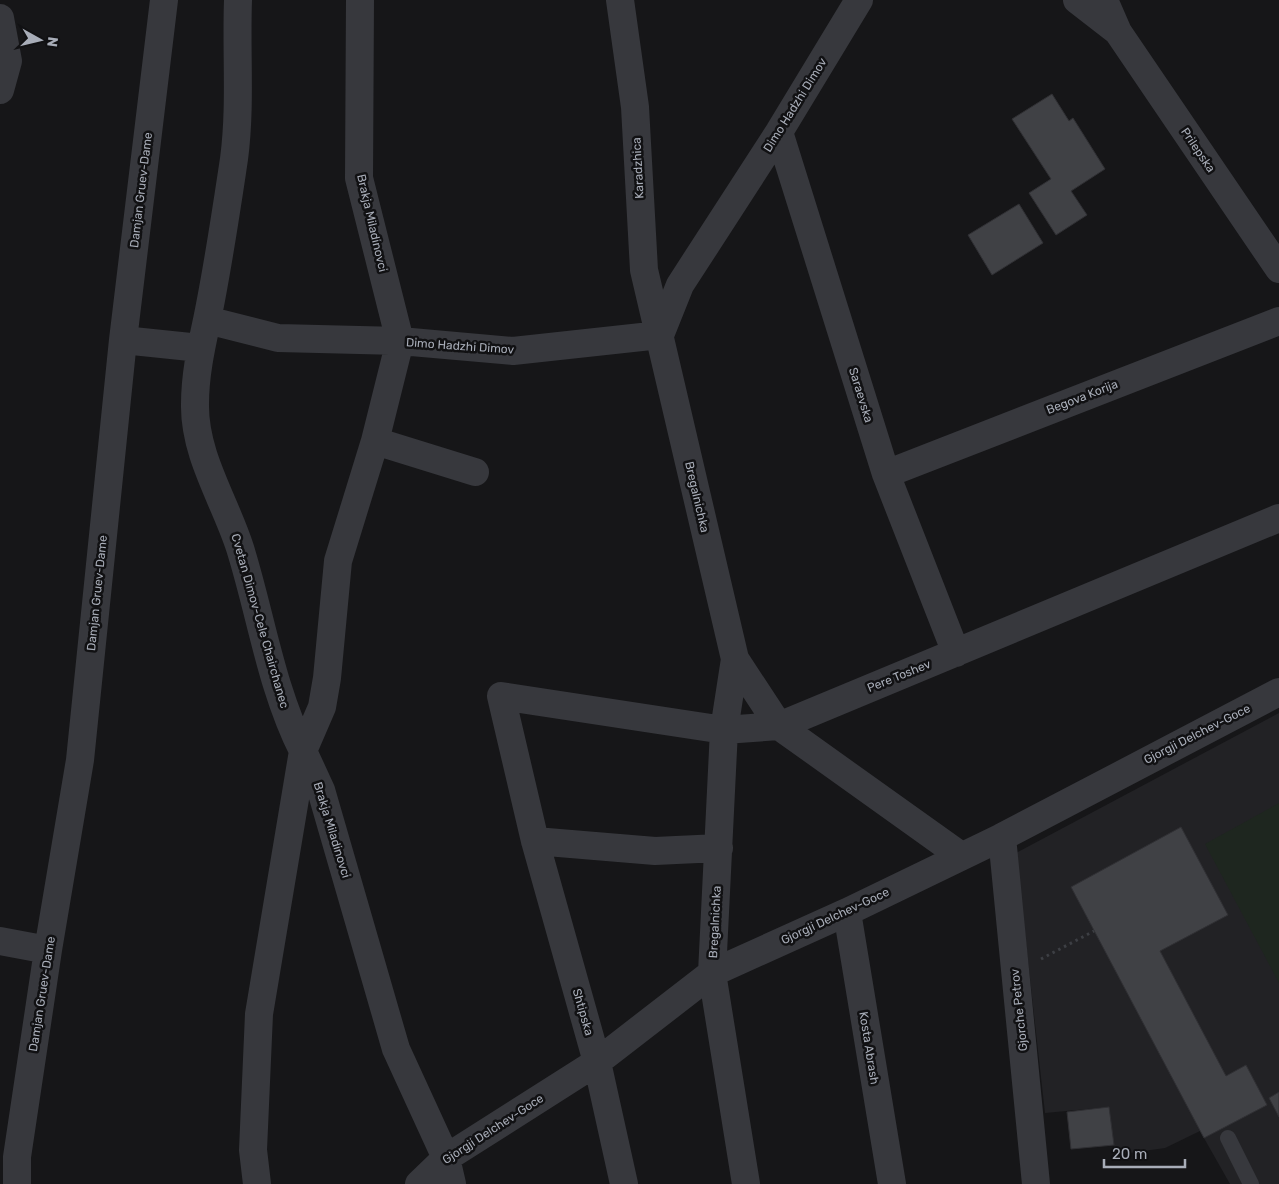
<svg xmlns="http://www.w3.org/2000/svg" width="1279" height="1184" font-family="Rubik,sans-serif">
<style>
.built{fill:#222225}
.green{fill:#1e261f}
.building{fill:#404145;stroke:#303034}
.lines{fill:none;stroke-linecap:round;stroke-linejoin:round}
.path{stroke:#3d3f44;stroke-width:3;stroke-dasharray:2.5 4;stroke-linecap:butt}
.service{stroke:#37383d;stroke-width:16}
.minor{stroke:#37383d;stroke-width:28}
.tertiary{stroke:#37383d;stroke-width:28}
.labels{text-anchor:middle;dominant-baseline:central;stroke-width:5;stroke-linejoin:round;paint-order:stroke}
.street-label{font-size:12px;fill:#a8adb8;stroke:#111113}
</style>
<rect width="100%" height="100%" fill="#161618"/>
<path class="built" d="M1279,713V1184H1230L1200,1131L1165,1148L1115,1155L1109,1107L1045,1113L1016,853Z"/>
<path class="green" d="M1279,803V983L1205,844Z"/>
<path class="building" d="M1052,94L1069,121L1073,118L1105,169L1071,191L1087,215L1056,235L1029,193L1051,179L1012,119Z
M1019,204L1043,243L992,275L968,235Z
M1181,827L1228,915L1160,951L1226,1076L1246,1065L1267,1105L1204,1138L1071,887Z
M1279,1092V1117L1269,1098Z
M1109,1107L1114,1145L1071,1149L1067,1112Z"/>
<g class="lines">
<path class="path" d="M1041,959L1094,931"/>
<path class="service" d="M1228,1138L1251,1184"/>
<path class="minor" d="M238,0C236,53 241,106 234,159C226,212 218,267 207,320C201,348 195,375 195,404C194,455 225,501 240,548C261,615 271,688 303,751L259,1014L253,1150L257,1184
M360,0L359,178L400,341L375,441L338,561L327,678L322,707L303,751L321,790L396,1049L446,1158L452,1184
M620,0L635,107L644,270L735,659L779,726L961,856
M0,18L8,61L0,90
M779,132L886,474L956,653
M207,320L278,338L400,341L513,351L660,335L680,285L779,132L859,0
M123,340L200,348
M375,441L475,472
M886,474L1279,321
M735,659L724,730L712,973L746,1184
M1002,837L1036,1184
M535,841L655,851L719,848
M847,912L892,1184
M0,941L48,950
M17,1184V1157L48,950L80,760L123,340L164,0
M419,1184L446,1158L597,1062L712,973L847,912L1002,837L1279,692
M624,1184L597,1062L535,841L501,696L724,730L779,726L1279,518"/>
<path class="tertiary" d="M1077,0L1117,31
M1104,0L1118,32L1279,269"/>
</g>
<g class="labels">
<g class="street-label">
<text transform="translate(795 105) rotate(-58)">Dimo Hadzhi Dimov</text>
<text transform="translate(1198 150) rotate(56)">Prilepska</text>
<text transform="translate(638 168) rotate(-93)">Karadzhica</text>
<text transform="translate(141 190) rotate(-83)">Damjan Gruev-Dame</text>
<text transform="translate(372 223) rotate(77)">Brakja Miladinovci</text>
<text transform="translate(460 346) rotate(4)">Dimo Hadzhi Dimov</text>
<text transform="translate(861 395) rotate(73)">Saraevska</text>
<text transform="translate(1082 397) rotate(-21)">Begova Korija</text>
<text transform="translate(697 497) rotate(77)">Bregalnichka</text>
<text transform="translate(97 593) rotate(-84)">Damjan Gruev-Dame</text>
<text transform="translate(260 621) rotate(74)">Cvetan Dimov-Cele Chairchanec</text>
<text transform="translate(899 676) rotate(-22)">Pere Toshev</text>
<text transform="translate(1197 734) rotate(-27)">Gjorgji Delchev-Goce</text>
<text transform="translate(332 830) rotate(73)">Brakja Miladinovci</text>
<text transform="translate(835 916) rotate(-25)">Gjorgji Delchev-Goce</text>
<text transform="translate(715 922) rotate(-87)">Bregalnichka</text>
<text transform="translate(42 994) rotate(-81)">Damjan Gruev-Dame</text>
<text transform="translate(1019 1010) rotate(-96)">Gjorche Petrov</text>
<text transform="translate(583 1012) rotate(74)">Shtipska</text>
<text transform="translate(869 1048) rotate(81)">Kosta Abrash</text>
<text transform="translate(493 1129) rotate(-33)">Gjorgji Delchev-Goce</text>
</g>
</g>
<g transform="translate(40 40) rotate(98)" stroke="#111113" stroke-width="4" paint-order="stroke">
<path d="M0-4L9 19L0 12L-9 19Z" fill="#a8adb8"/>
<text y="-8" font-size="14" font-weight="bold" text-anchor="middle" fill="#a8adb8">N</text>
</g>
<path d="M1104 1159v8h81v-8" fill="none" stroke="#a8adb8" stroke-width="2.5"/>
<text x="1112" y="1159" font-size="15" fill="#a8adb8" stroke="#111113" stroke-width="4" paint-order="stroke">20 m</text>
</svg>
